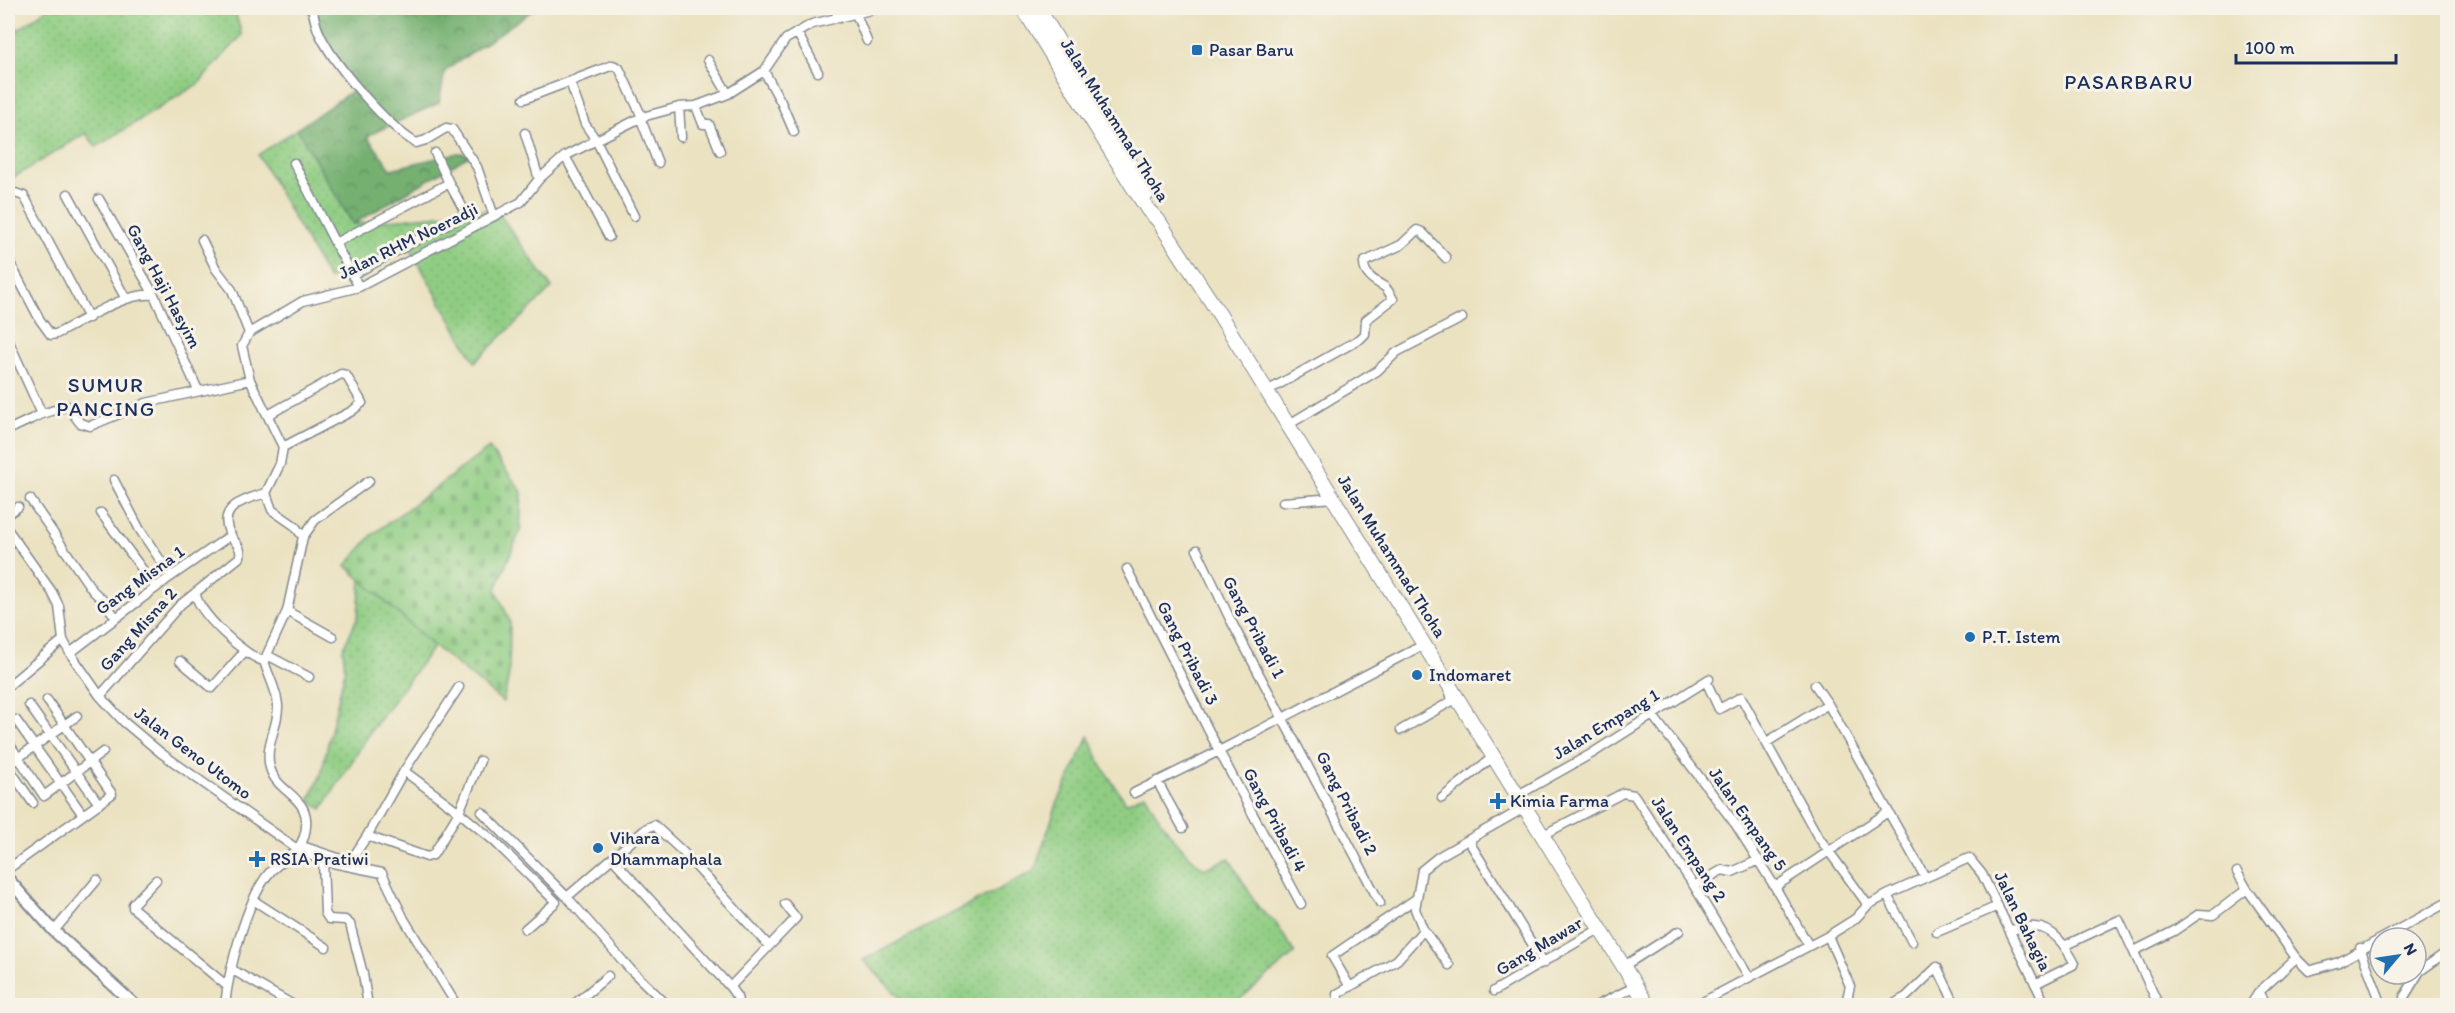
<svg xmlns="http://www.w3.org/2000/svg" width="2455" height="1013" font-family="Itim,sans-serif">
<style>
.grass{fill:url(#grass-dots);stroke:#567e70;stroke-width:1.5}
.forest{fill:url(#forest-crowns);stroke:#487068;stroke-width:1.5}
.cemetery{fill:url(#cemetery-stones);stroke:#567e70;stroke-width:1.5}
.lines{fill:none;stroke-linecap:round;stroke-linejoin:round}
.minor-casing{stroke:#838890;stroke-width:11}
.tertiary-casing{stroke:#838890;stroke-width:14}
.primary-casing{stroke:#838890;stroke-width:16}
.minor{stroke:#fff;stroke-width:8}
.tertiary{stroke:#fff;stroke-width:10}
.primary{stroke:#fff;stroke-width:14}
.poi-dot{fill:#1f6fb2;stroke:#f7f3e8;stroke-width:2}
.labels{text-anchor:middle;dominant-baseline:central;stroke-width:6;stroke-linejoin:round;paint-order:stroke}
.poi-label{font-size:18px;fill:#1b2f5e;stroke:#f7f3e8;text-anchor:start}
.street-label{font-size:18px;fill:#1b2f5e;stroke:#f7f3e8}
.quarter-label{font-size:21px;letter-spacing:1.5px;fill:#1b2f5e;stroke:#f7f3e8}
</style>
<defs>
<pattern id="grass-dots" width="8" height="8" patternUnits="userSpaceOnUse" patternTransform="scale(1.5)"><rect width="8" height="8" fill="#90cd83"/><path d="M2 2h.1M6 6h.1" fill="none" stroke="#7cb074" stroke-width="1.8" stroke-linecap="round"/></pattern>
<pattern id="forest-crowns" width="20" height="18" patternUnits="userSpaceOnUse" patternTransform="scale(1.5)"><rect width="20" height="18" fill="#74b071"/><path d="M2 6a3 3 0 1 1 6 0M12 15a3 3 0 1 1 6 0" fill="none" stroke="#5e9060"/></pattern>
<pattern id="cemetery-stones" width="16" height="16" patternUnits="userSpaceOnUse" patternTransform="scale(1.5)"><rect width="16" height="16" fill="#90cd83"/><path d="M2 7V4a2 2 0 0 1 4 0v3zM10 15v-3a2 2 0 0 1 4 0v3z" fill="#7cb074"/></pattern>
</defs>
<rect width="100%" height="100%" fill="#f7f3e8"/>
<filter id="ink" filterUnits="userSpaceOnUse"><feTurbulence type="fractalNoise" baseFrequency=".0167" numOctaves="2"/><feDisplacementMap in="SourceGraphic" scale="12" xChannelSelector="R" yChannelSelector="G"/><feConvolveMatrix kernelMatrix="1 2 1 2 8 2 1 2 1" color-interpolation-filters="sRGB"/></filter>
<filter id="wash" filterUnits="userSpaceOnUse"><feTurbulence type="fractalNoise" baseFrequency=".008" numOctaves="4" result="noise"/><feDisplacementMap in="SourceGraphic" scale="24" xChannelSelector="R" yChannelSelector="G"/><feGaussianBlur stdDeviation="1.35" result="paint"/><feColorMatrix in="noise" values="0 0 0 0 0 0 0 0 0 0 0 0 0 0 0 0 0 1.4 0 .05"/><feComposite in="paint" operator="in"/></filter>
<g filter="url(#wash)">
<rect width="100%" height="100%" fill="#ebe2c1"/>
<path class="grass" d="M8,8L18,30L48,8H234L242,35L198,84L96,147L86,133L8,181Z
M297,129L353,224L496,209L552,288L475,362L408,245L328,279L258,155Z
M361,579L434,646L373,728L322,809L309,801L321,774L345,670L343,649L358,616Z
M1089,736L1101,765L1126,803L1145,794C1161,824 1178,847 1204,869L1229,858L1258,907L1275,922L1295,953L1233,1005H907L863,960L1034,871L1057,804Z"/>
<path class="forest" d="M308,8H536L445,71L439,103L367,136L391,169L458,153L472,154L353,224L297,129L356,88L316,38Z"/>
<path class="cemetery" d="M489,448L522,492L520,531L496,589L510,622L509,675L503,702L434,646L346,566L372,535Z"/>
</g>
<g filter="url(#ink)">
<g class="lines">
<defs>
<path id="minor" d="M312,8C314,15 315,23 318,30C331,62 386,125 416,143L426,140L446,128L452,129L477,167L494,216
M834,8L839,18
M856,14L867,41
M797,32L818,72
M708,60L728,94
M764,71L781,102L794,132
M570,82L585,124L596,140L634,216
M524,99L613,65L619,68L642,117
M696,106L703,124H709L720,151
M679,107L681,137
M640,117L658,163
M525,133L539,179
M435,153L449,183
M565,156L609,237
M294,163L335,243L449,183L464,210L462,216L354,274
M68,194L126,299
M8,196L15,193L24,196L89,318
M99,199L154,295L198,390
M202,240L216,269L232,290L249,333
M335,243L359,287
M8,259L40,320L51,335L56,334C84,321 123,292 154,295
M8,340L42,414
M1267,391L1360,339L1365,334L1366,320L1393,299C1391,296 1388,290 1385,287C1376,282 1363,275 1364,262L1401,245L1417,230L1422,232L1446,258
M268,415L341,374L346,375L360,399L362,403L352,411L283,447
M1288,425L1377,371L1397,352L1462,318
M8,430L42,414L67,406L80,423L90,426L146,403L250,380
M114,480L140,530L171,576
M30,499L93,591L104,601L116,618
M1283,502L1334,498
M101,513L156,588
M8,514L18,507
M8,530L52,592L59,606L63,640L70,653L100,696L124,722L161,753L297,849L323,861L382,873L404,919L457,1006
M303,537L315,520L369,481
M1197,550L1229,617L1380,903
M1127,569L1219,751L1301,904
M196,592C194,610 247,658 264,661
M287,611L333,637
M70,653L166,580L231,535
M267,655L309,677
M180,661L212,688L245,651
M1706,681L1719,709L1741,697L1817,835L1868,905
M1815,685L1828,704L1925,877
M8,686L63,640
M100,696L180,605L240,557C242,547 235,543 231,536C215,507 245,499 266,493
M47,700L112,794L83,815
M29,705L99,804
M1653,716L1736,825L1775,887L1809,946
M1401,730L1452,701L1450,692
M8,742L44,796L103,752
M1767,742L1828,704
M480,761L459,812L494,841L556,902L525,929
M8,765L77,716
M8,767L33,803
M1157,781L1183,828
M1134,793L1219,751L1425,644
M1518,795L1591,754L1709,679
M1442,798L1494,756
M482,812L567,897L630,969L668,1006
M1543,835L1623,793L1634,795L1694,886L1749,977
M367,836L427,857L433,855L459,812L404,771L459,687
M1471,840V845L1544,963
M302,846L350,862L367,836L404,771
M612,858L730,987L737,997L739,1006
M323,861L325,913L329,919L345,920L350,924L363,974L368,1006
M8,869L83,815L16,720
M2237,872L2247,889
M156,880L133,904V908L227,986
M1694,886L1722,870L1732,872L1759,860
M1775,887L1888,812
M1887,895L1912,942
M567,897L647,828L654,825L683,852L769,946
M253,900L326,947
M2010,930C2018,929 2027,926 2035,927C2054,928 2066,947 2074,962L2073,965L2035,984
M54,931L97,880
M1937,932L1998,906
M1828,936L1850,986L1847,999L1850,1006
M2066,945L2119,920L2159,1006
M2360,948L2380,1000L2377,1006
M2134,951L2174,931L2199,914L2213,915L2247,889L2296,958L2309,971L2339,962L2448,902
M1449,965L1423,929L1415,909L1422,870L1438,857L1526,807
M1624,966L1679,931
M231,969L295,1006
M730,987L796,918L785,904
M1350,987L1332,956L1417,898
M1494,991L1601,928
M2259,992L2268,1006
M225,1006C228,972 247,898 270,872C281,860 299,853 304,837C316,796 278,796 270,768C264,745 279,726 278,705C277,691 268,675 264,661L287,611L303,537L295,526L272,510L266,493L280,464L283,447L250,380L242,346L249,333L303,301L359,287L521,202L539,179L565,156L642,117L679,107L696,106L728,94L764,71L786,39L812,24L879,8
M572,1006L608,976
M643,1006V1005
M1340,1006L1337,994L1397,960L1421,933L1423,929
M1596,1006L1636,986
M1695,1006L1828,936L1855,919L1868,905L1887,895L1969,858L1982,874L2046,1006
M1890,1006L1906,997L1937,967L1956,1006
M2250,1006L2259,992L2296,958
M2406,1006L2404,997L2420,971L2448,951"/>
<path id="tertiary" d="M8,879L54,931L136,1006"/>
<path id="primary" d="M1023,8L1133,187L1148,210L1158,220L1216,309L1648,1006
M1038,8L1103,115L1147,194"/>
</defs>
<use href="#minor" class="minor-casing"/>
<use href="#tertiary" class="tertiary-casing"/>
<use href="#primary" class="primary-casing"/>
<use href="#minor" class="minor"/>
<use href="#tertiary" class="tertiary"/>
<use href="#primary" class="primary"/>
</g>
</g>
<g class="poi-dot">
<rect x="1191" y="44" width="12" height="12" rx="3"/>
<circle cx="1970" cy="637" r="6"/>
<circle cx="1417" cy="675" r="6"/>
<path d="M1495 792h6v6h6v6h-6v6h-6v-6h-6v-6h6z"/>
<circle cx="598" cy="848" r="6"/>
<path d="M254 850h6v6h6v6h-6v6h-6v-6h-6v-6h6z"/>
</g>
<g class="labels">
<g class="poi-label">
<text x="1209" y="50">Pasar Baru</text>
<text x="1982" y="637">P.T. Istem</text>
<text x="1429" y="675">Indomaret</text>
<text x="1510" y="801">Kimia Farma</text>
<text x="610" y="838">Vihara<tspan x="610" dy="21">Dhammaphala</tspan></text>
<text x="270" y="859">RSIA Pratiwi</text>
</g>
<g class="street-label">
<text transform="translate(1115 120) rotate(58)">Jalan Muhammad Thoha</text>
<text transform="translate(408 241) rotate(-26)">Jalan RHM Noeradji</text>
<text transform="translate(164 286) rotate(62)">Gang Haji Hasyim</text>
<text transform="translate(1392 556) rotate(58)">Jalan Muhammad Thoha</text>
<text transform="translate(140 580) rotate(-36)">Gang Misna 1</text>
<text transform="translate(1254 627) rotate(62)">Gang Pribadi 1</text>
<text transform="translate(138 629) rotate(-48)">Gang Misna 2</text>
<text transform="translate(1188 653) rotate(63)">Gang Pribadi 3</text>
<text transform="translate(1606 724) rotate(-31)">Jalan Empang 1</text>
<text transform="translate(193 753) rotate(37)">Jalan Geno Utomo</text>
<text transform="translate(1347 803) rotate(63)">Gang Pribadi 2</text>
<text transform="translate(1748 819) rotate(55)">Jalan Empang 5</text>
<text transform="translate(1275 820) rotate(62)">Gang Pribadi 4</text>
<text transform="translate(1689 849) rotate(57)">Jalan Empang 2</text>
<text transform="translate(2023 921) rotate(64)">Jalan Bahagia</text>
<text transform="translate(1539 946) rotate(-31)">Gang Mawar</text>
</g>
<g class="quarter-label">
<text x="2129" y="81">PASARBARU</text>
<text x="106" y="384">SUMUR<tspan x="106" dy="24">PANCING</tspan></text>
</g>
</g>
<rect width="2455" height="1013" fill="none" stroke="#f7f3e8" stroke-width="30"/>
<g transform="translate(2398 956) rotate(61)"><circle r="28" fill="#f7f3e8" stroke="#9fa5b1" stroke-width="1.5"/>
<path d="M0-4.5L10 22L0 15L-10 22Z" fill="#1f6fb2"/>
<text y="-9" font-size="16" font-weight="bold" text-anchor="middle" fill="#1b2f5e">N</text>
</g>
<path d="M2236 54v9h160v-9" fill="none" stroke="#1b2f5e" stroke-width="3"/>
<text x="2245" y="54" font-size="18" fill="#1b2f5e" stroke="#f7f3e8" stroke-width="4.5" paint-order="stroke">100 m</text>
</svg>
